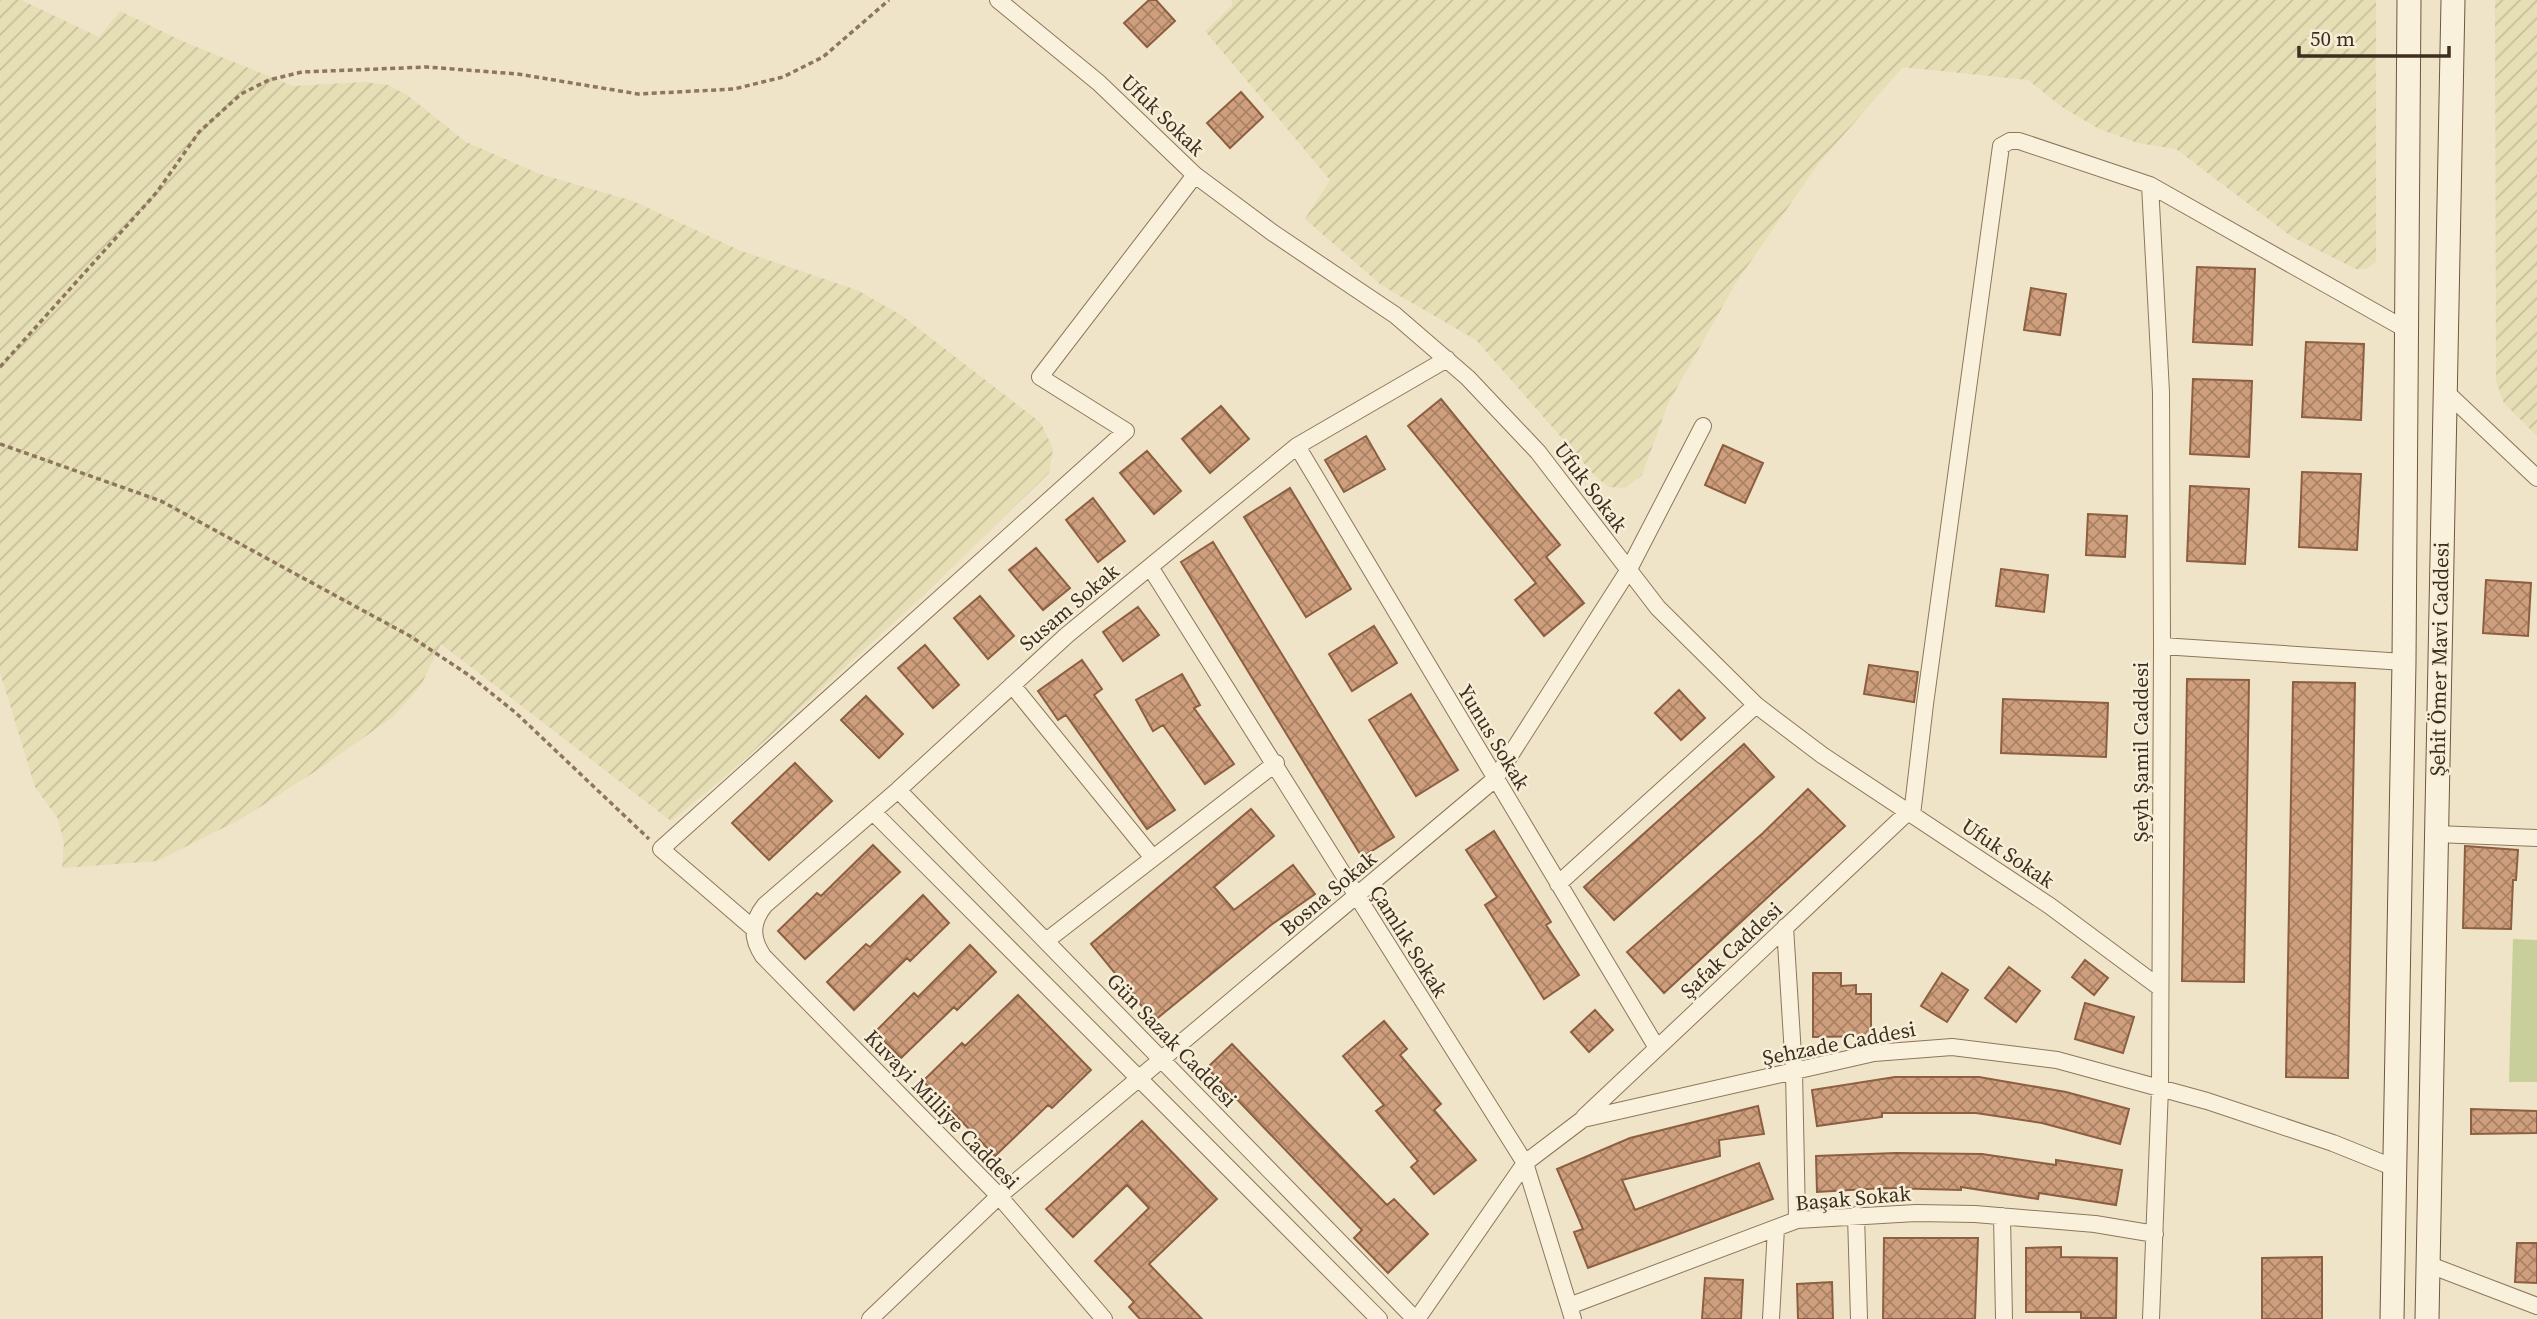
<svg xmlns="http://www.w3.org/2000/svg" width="2537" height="1319" font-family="'Source Serif 4',serif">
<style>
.farmland{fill:url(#farmland-furrows)}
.garden{fill:#c9cf9b}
.building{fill:url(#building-cross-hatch);stroke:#8d5f41;stroke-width:2}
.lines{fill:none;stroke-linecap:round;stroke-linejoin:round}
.street-casing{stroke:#8d765c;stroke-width:18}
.secondary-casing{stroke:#6f573f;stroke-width:25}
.path{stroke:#8d765c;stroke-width:3.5;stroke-dasharray:5 3.5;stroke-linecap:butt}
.street{stroke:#faf1dc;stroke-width:16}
.secondary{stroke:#faf1dc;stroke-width:23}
.labels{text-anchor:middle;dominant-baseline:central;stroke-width:5;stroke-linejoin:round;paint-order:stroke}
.street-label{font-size:21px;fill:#3d2e20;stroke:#f7eed8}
</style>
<defs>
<pattern id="farmland-furrows" width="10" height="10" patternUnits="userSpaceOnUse" patternTransform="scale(1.75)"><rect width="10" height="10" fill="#e6deb5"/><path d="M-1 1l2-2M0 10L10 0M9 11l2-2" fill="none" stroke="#c6bf9b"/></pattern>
<pattern id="building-cross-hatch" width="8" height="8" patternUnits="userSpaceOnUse" patternTransform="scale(1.75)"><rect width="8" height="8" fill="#cf9f7d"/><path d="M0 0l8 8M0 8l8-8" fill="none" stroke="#a98266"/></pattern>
</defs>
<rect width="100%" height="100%" fill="#f0e4c8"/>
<path class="farmland" d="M0,0H21L99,37L120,11L182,41L293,86L364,82L388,85L407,95L466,142L540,174L633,201L741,251L857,290L901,315L1041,423L1053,449L1049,473L924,595L725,777L671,821L441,644L421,685L394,716L322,767L241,819L157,861L62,868L64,843L58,819L35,787L0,672Z
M1232,0H2376V262L2367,269H2356L2292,237L2176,149L2138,143L2099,129L2062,107L2028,80L1903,67L1818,164L1735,284L1668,404L1642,475L1625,488L1609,487L1596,477L1476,340L1381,285L1305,219L1330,180L1205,31L1232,6Z
M2495,0H2537V436L2504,403L2496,381Z"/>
<path class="garden" d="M2513,939L2537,940V1082H2509Z"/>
<path class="building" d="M1149,0H1156L1175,21L1147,47L1124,23Z
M1241,92L1263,117L1230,148L1207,123Z
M2197,267L2255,269L2252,345L2193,342Z
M2031,288L2066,294L2060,335L2024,330Z
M2306,342L2364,344L2361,420L2302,417Z
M2193,379L2252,381L2249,457L2190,454Z
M1441,399L1560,545L1546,557L1584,603L1544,636L1515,600L1536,583L1408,426Z
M1221,406L1249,439L1210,473L1182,439Z
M1366,436L1385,469L1344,492L1325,460Z
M1723,445L1763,463L1745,503L1705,485Z
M1147,451L1181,491L1154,514L1120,473Z
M2302,472L2361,474L2357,550L2299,547Z
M2190,486L2249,489L2245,564L2187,561Z
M1290,488L1351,589L1306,617L1244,517Z
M1093,498L1125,541L1098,562L1066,520Z
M2088,514L2127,516L2125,557L2086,555Z
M1213,542L1394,837L1362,857L1181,562Z
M1036,548L1070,588L1043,610L1009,570Z
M2001,569L2048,575L2044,612L1996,606Z
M2486,580L2531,583L2528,636L2483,633Z
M980,596L1014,636L988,659L954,618Z
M1138,607L1159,635L1123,661L1103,632Z
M1374,626L1397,663L1352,691L1329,654Z
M925,645L959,685L933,708L898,668Z
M1082,660L1102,689L1094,695L1175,810L1147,829L1066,715L1058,720L1038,691Z
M1869,665L1918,672L1914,702L1864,694Z
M1182,674L1200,705L1194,708L1234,764L1205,784L1163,725L1153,731L1136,700Z
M2187,679L2249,680L2244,982L2182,981Z
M2293,682L2355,683L2348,1078L2286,1077Z
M1679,690L1705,718L1681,740L1655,713Z
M1411,694L1458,770L1416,796L1369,720Z
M866,696L903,734L879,758L841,720Z
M2003,699L2108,703L2106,757L2001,753Z
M1744,744L1774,777L1614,920L1584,887Z
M795,763L832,801L769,860L732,823Z
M1808,789L1845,826L1664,993L1627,952L1763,833Z
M1251,809L1274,836L1214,887L1234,910L1293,865L1315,894L1271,925L1154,1021L1091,944Z
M1494,831L1551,922L1546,925L1579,975L1544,999L1485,905L1497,897L1466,850Z
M873,845L900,872L805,959L778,931L817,893L821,896Z
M2465,846L2518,850L2516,880H2513L2511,929L2463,928Z
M923,895L949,923L910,961L907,958L854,1010L827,982L866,944L870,947Z
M970,945L996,972L957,1010L954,1007L901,1058L875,1032L914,993L918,997Z
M2085,960L2108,978L2094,995L2072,977Z
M2009,967L2040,991L2016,1022L1985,998Z
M1813,973H1841V986L1856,985V994H1871V1036L1813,1037Z
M1942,973L1968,990L1947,1022L1921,1006Z
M1018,995L1091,1070L1052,1108L1048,1105L995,1156L923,1081L962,1043L965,1046Z
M2085,1003L2134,1017L2123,1053L2075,1039Z
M1595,1010L1613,1030L1589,1052L1571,1032Z
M1384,1021L1407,1049L1400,1055L1441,1104L1434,1110L1476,1160L1434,1194L1411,1167L1418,1161L1376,1111L1384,1105L1343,1056Z
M1232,1044L1387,1205L1394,1199L1428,1234L1388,1273L1354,1238L1362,1230L1207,1068Z
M1895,1077H1979L2066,1092L2129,1109L2120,1144L2042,1123L1976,1113H1882V1117L1817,1126L1812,1090Z
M1758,1106L1764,1134L1719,1140L1720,1156L1622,1180L1635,1210L1759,1163L1773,1199L1588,1268L1574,1232L1583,1229L1557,1169L1630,1138Z
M2471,1109L2537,1111V1133L2471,1134Z
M1142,1121L1217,1199L1149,1264L1202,1319H1140L1129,1307L1134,1302L1095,1261L1149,1208L1127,1185L1073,1237L1046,1209Z
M1896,1153L1982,1154L2056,1165V1160L2122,1170L2116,1205L2039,1193L2038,1199L1961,1187V1190L1884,1188L1817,1192L1816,1156Z
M1884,1238H1978L1975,1319H1883Z
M2517,1243H2537V1283L2515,1282Z
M2061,1247V1257L2117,1258L2116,1318H2081V1312H2026V1248Z
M2322,1257V1319H2262V1258Z
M1705,1278L1743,1280L1741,1319H1702Z
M1832,1282L1833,1319H1798L1797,1284Z"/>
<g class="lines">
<defs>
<path id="street" d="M998,0L1099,83L1195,175L1273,233L1395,315L1468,378L1538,452L1658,608L1756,705L1822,755L2050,906L2159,987
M2150,185L2161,392L2162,646L2160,1088L2151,1319
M2445,391L2537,478
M1297,446L1657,1048
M1150,567L1525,1163L1573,1319
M2162,646L2404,662
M1012,685L1153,858
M898,790L1415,1319
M873,812L1379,1319
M1912,815L1925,704L2001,146L2010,141H2019L2150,185L2407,330
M2436,834L2537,838
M1558,884L1756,705
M1785,927L1794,1071L1797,1220
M754,929L661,849L1126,431L1040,377L1195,175
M1046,941L1276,763
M1584,1117L1908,812
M1856,1215L1859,1319
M2002,1216L2004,1319
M2427,1264L2537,1306
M1569,1306L1797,1220L1916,1213L1975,1214L2095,1224L2155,1234
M870,1319L999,1196L1495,779L1628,571L1703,426
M1104,1319L999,1196L763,956C751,938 751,922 765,905L898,790L1067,635L1297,446L1447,359
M1417,1319L1525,1163L1583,1119L1874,1053L1952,1047L2057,1060L2207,1101L2333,1143L2395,1168
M1771,1319L1776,1228"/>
<path id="secondary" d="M2392,1319L2404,662L2409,0
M2427,1319L2453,0"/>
</defs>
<use href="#street" class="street-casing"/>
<use href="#secondary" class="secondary-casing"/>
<path class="path" d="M0,367L157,192L199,132L241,94L269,80L302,72L427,67L518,74L638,94L734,89L783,77L823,57L889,0
M0,444L161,501L410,636L470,676L516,713L649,839"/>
<use href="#street" class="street"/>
<use href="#secondary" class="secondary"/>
</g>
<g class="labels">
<g class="street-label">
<text transform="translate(1163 115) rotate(44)">Ufuk Sokak</text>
<text transform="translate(1591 487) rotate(53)">Ufuk Sokak</text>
<text transform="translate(1069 607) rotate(-40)">Susam Sokak</text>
<text transform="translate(2439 659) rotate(-89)">Şehit Ömer Mavi Caddesi</text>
<text transform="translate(1494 737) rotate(59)">Yunus Sokak</text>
<text transform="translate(2140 752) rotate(-90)">Şeyh Şamil Caddesi</text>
<text transform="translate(2008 853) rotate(34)">Ufuk Sokak</text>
<text transform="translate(1328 893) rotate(-40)">Bosna Sokak</text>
<text transform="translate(1409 941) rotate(58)">Çamlık Sokak</text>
<text transform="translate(1731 950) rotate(-43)">Şafak Caddesi</text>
<text transform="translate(1172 1040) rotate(46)">Gün Sazak Caddesi</text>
<text transform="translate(1839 1043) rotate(-11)">Şehzade Caddesi</text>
<text transform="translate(942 1109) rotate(46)">Kuvayi Milliye Caddesi</text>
<text transform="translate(1853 1198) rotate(-5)">Başak Sokak</text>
</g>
</g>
<path d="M2299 46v10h150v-10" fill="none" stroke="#3d2e20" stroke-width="3.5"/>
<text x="2310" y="46" font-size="21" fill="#3d2e20" stroke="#f7eed8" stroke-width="5" paint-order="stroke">50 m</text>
</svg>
